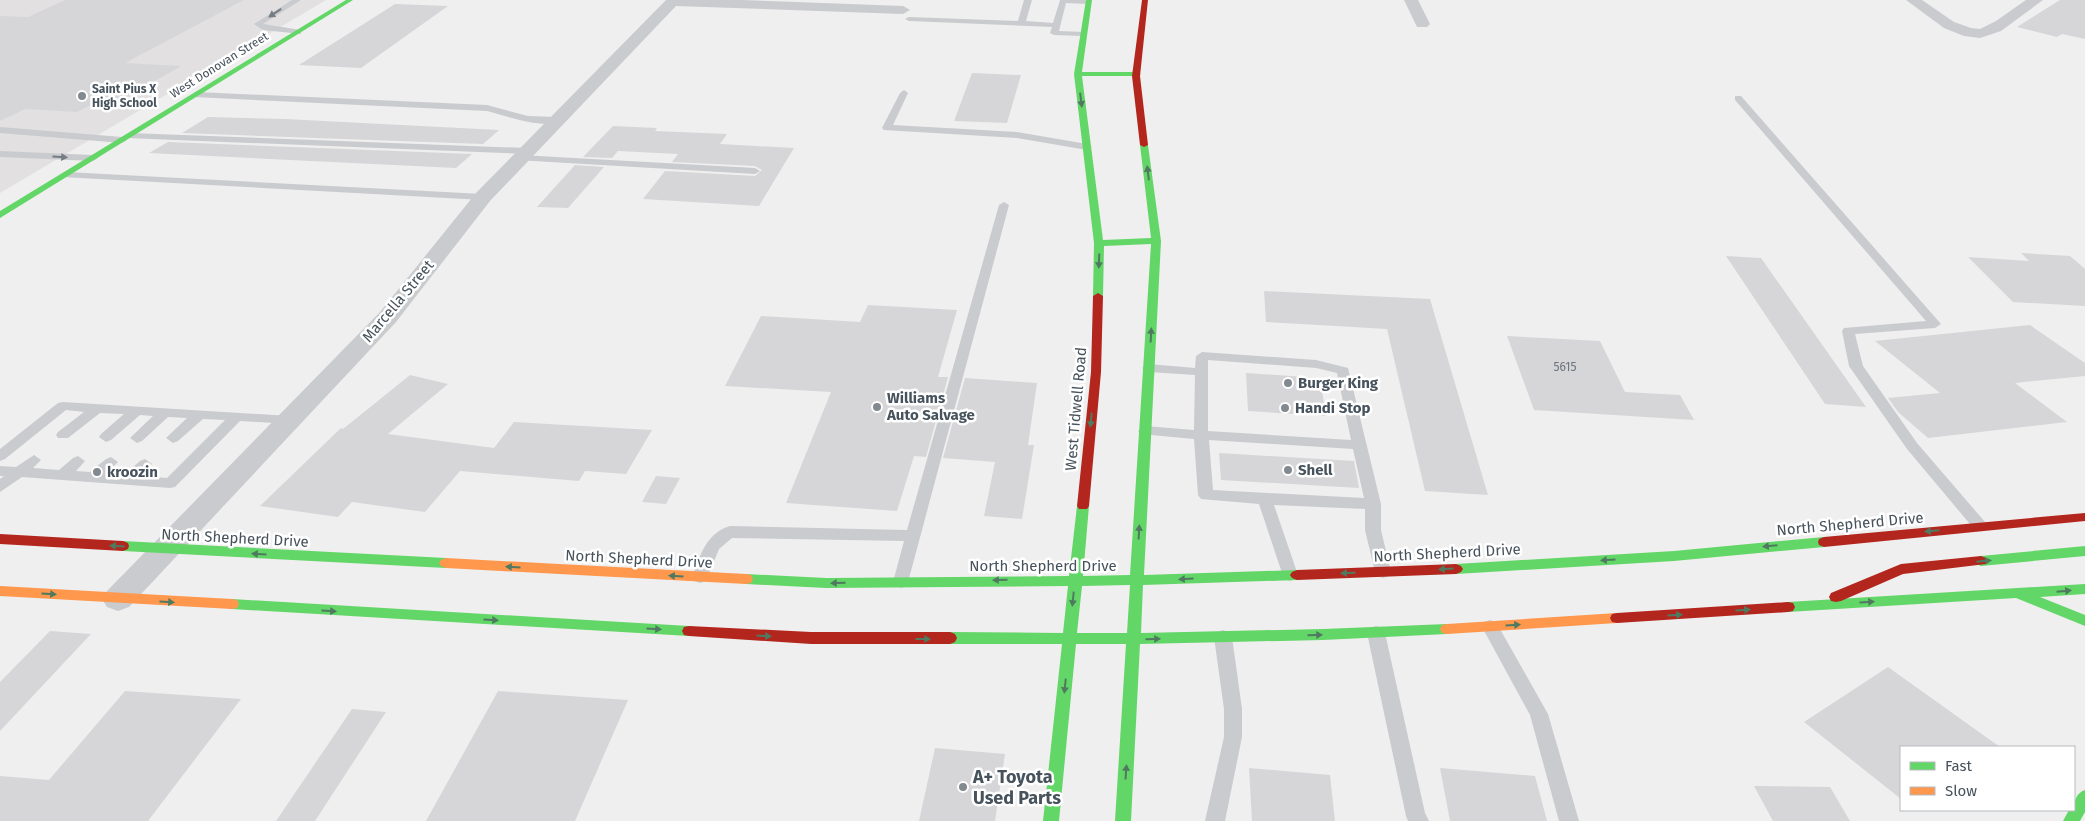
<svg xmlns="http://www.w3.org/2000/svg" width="2085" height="821" font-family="'Fira Sans',sans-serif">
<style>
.education{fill:#e2e0e1}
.building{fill:#d6d6d8}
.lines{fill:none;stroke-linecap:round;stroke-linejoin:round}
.lane{fill:#c9cbce;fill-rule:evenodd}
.street{fill:#c9cbce;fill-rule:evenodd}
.fast{fill:#63d668;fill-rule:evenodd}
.slow{fill:#ff974d;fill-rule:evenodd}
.jam{fill:#b3261e;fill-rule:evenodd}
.oneway{fill:#747c84}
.oneway2{fill:#4f7a60}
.poi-dot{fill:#82898f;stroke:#fff;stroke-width:2}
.labels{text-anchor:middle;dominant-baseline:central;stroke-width:5;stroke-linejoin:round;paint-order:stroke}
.far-street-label{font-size:12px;fill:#46525c;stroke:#fff}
.far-poi-label{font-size:12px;font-weight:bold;fill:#46525c;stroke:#fff;text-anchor:start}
.number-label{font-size:12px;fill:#6c747c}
.street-label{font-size:15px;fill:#46525c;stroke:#fff}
.poi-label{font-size:15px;font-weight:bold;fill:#46525c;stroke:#fff;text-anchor:start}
.near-poi-label{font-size:18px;font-weight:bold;fill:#46525c;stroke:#fff;text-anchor:start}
</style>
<rect width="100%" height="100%" fill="#f0efef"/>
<path class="education" d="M0,0H326L0,193Z"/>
<path class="building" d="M65,0H244L125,63L181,66L111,106L91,105L77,112L25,109L0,121V16L28,17Z
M2060,0H2085V39L2062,34L2057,37L2017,27Z
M395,4L448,6L361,68L299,65Z
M972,73L1021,75L1007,123L954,121Z
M208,117L285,119L499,130L483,144L182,133Z
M613,126L657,128L655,131L727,134L720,144L794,148L759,206L643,199L665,171L755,176L762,170L755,166L672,162L678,154L618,151L612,158L583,157Z
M168,142L472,154L456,168L149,153Z
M575,165L604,167L568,208L537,207Z
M2021,253L2070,256L2085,269V306L2013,302L1968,257L2029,261Z
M1726,256L1761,258L1866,407L1825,404Z
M1264,291L1430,299L1488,495L1425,491L1387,329L1266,322Z
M868,305L957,310L938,377H948L926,457L914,456L897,511L786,503L831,392L725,386L761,316L860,322Z
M2030,325L2085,363V376L2015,383L2067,422L1928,438L1898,412L1888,398L1940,393L1875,341Z
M1507,336L1600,341L1625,392L1680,395L1694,420L1534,410Z
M1246,373L1320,378L1326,416L1248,411Z
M410,375L448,384L388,434L494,448L514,422L652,430L626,474L585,471L579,481L460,471L425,512L352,502L338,517L260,506L341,428L343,429Z
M965,378L1037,383L1028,445H1034L1022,519L984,516L995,462L943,458Z
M1219,453L1354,461L1359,488L1221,480Z
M656,476L680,478L666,504L642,502Z
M50,631L91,634L0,731V682Z
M1888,667L2000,747H1901V799L1804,722Z
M125,691L241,699L148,821H0V776L49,780Z
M498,691L628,700L575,821H426Z
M352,709L386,712L315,821H276Z
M935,748L1005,754L995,821H919Z
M1249,768L1330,775L1335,821H1252Z
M1440,768L1535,776L1547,821H1450Z
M1754,786L1830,787L1850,821H1773Z"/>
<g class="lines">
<path class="lane" d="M292,0H301L263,24L301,30V34L263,30L254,24Z
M1024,0H1032L1026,21L1053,23L1060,0H1091V4H1088L1066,3L1059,31L1083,32L1087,34L1083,36L1054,35L1050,33L1052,27L909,21L905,19L909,17L1018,21Z
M904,90L908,93L893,125L1017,132L1087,144L1092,147L1087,150L1017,138L884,130L882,128L900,93Z
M196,92L487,105L528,116L557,117L562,120C548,131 503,115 487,111L193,97L191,95Z
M1735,96H1741L1941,324L1935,328L1855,334L1863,366L1917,443L1985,522L1988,526L1985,530H1975L1907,449L1849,366L1842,331L1844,328L1926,321L1735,100Z
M0,127L122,137L127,140L122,143L0,133Z
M130,133L526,148L531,151L526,154L127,138V134Z
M0,151L93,155L98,158L93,161L0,157Z
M520,155L755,168L760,171L755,174L516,160L515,158Z
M66,172L483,194L488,197L483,200L62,177L61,175Z
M1004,202L1009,205L907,586L901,588L895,586L893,582L904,541L732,538L719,549L706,581L700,583L694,581L692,577C700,556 706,533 730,526L907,530L999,205Z
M1202,352L1316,360L1348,368L1381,504V530L1391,572L1389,576L1383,578L1377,576L1375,572L1365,530V509L1274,505L1298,575L1296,579L1290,581L1284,579L1259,504L1201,499L1198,495L1194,439L1140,434L1138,431L1145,426L1194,430L1195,375L1149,372L1142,368L1149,364L1195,368L1196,356ZM1208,360L1316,368L1337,373L1351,440L1208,431ZM1209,440L1353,449L1364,498L1213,490Z
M63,402L290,416L297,420L290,424L240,421L175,487L170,488L22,477L0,492V479L4,476H0V466L16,467L34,455L41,460L33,468L59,470L73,458L78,456L85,461L76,471L90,472L106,459L111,457L118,462L107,473L124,475L140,461L145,459L152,464L141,476L167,478L225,420L203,419L178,441L173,443L166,438L187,418L168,417L142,441L137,443L130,438L153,416L140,415L111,440L106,442L99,437L101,434L124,414L100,413L68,438H58L56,435L58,432L84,412L66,410L5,459L0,461V449L58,403Z
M1490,620L1496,622L1548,714L1579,821H1559L1530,715L1482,627L1484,622Z
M1376,626L1382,628L1385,633L1425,813L1429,821H1408L1406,816L1367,633L1370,628Z
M1223,630L1229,632L1232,637L1242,709V737L1225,821H1205L1224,737V709L1214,637L1217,632Z"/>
<path class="street" d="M666,0H741L903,6L910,10L903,14L676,6L490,201L396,322L129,607L118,611L107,607L102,599L107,591L380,312L476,193Z
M1404,0H1418L1430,24L1427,27H1417Z
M1906,0H1922L1954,22L1971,28L1980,29L1996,21L2026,0H2043L2001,31L1980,38L1964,36L1944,28Z"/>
<path class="fast" d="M346,0H353L0,218V211Z
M1086,0H1092L1082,72H1137L1141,74L1137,76H1082L1103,240L1151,238L1140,145L1144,143L1148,145L1161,241L1144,575L1297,570L1302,572L1304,575L1302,578L1297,580L1143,585L1141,633L1323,629L1447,624L1452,625L1454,629L1452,633L1447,634L1323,640L1140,644L1131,821H1115L1126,644H1076L1059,821H1043L1062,644H950L945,642L943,638L945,634L950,632L1063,633L1068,586L826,588L746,584L741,583L739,579L741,575L746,574L826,578L1069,576L1077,506L1079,503H1087L1089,506L1083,576L1130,575L1151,244L1104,246L1103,296L1101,298H1095L1093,296L1094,243L1074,74ZM1130,585L1127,633H1077L1082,586Z
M1824,537L1829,539L1830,542L1829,545L1824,547L1674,561L1456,574L1451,572L1449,569L1451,566L1456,564L1674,551Z
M123,541L446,558L451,560L453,563L451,566L446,568L123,551L118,549L117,546L118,543Z
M2085,546V556L1981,566L1976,564L1974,561L1976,558L1981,556Z
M2085,584V594L2040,597L2085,615V626L2016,598L1788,612L1783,611L1781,607L1783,603L1788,602Z
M232,599L689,626L694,627L696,631L694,635L689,636L232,609L227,608L225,604L227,600Z
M2085,790V812L2080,821H2063L2069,810H2074C2074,801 2076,793 2085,790Z"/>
<path class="slow" d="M446,558L746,574L751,575L753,579L751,583L746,584L446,568L441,566L439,563L441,560Z
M0,586L232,599L237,600L239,604L237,608L232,609L0,596Z
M1617,613L1622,614L1624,618L1622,622L1617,623L1447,634L1442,633L1440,629L1442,625L1447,624Z"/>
<path class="jam" d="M1142,0H1148L1140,76L1148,145L1144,147L1140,145L1132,76Z
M1098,293L1103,296L1101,372L1089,506L1087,509H1079L1077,506L1091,372L1093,296Z
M2085,513V521L1824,547L1819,545L1818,542L1819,539L1824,537Z
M0,534L123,541L128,543L129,546L128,549L123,551L0,544Z
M1981,556L1986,558L1988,561L1986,564L1903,574L1841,601L1836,602L1831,601L1829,597L1831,593L1901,564Z
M1456,564L1461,566L1463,569L1461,572L1456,574L1297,580L1292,578L1290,575L1292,572L1297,570Z
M1788,602L1793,603L1795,607L1793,611L1788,612L1617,623L1612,622L1610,618L1612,614L1617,613Z
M689,626L811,632H950L955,634L957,638L955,642L950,644H811L689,636L684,635L682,631L684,627Z"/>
</g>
<defs><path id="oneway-solid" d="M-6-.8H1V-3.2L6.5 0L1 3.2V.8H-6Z" transform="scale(1.25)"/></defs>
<g class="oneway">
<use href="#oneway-solid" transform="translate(275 13) rotate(147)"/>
<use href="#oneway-solid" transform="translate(60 157) rotate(3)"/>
</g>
<g class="oneway2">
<use href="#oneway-solid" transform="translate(1081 100) rotate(83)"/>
<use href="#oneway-solid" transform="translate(1148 173) rotate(-97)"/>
<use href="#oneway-solid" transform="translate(1099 261) rotate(92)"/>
<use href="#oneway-solid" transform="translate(1151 335) rotate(-87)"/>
<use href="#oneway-solid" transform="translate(1091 420) rotate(96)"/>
<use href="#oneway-solid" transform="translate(1932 531) rotate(175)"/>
<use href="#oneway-solid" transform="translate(1139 532) rotate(-87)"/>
<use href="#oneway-solid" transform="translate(117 546) rotate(-176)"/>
<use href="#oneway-solid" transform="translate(1770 546) rotate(175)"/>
<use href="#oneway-solid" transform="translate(259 554) rotate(-177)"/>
<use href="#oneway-solid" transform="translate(1608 560) rotate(177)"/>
<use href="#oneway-solid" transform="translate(1984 561) rotate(-6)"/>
<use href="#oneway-solid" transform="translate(513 567) rotate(-177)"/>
<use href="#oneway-solid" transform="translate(1446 569) rotate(177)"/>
<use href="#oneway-solid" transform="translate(1348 573) rotate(178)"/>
<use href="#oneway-solid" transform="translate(676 576) rotate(-177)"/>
<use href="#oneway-solid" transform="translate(1186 579) rotate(177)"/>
<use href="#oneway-solid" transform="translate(1000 580) rotate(179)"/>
<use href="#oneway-solid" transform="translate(838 583) rotate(179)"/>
<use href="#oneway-solid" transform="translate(2064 591) rotate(-5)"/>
<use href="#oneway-solid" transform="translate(49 594) rotate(4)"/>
<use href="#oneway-solid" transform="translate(1073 599) rotate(96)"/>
<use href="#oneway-solid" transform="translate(167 602) rotate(3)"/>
<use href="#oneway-solid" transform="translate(1867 602) rotate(-3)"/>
<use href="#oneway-solid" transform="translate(1743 610) rotate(-4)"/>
<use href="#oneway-solid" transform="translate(329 611) rotate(3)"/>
<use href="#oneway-solid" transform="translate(1675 615) rotate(-4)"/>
<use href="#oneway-solid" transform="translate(491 620) rotate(3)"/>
<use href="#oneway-solid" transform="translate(1513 625) rotate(-3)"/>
<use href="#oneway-solid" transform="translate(654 629) rotate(3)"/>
<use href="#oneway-solid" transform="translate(1315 635) rotate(-2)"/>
<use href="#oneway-solid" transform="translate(764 636) rotate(3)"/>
<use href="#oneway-solid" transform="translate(923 639)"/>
<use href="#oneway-solid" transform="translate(1153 639) rotate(-1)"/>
<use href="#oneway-solid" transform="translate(1065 686) rotate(96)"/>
<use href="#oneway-solid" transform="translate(1126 772) rotate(-86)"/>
</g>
<g class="poi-dot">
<circle cx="82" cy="96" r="5"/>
<circle cx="1288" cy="383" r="5"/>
<circle cx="877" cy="407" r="5"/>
<circle cx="1285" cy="408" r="5"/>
<circle cx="1288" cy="470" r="5"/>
<circle cx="97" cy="472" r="5"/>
<circle cx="963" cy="787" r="5"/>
</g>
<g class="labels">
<g class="far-street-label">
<text transform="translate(219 65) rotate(-32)">West Donovan Street</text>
</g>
<g class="far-poi-label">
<text x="92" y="89">Saint Pius X<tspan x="92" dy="14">High School</tspan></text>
</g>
<g class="number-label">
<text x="1565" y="367">5615</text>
</g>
<g class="street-label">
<text transform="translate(398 301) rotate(-50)">Marcella Street</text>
<text transform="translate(1076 409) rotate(-85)">West Tidwell Road</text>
<text transform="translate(1850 524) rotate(-5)">North Shepherd Drive</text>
<text transform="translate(235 538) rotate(3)">North Shepherd Drive</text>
<text transform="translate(1447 553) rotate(-3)">North Shepherd Drive</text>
<text transform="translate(639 559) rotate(3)">North Shepherd Drive</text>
<text x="1043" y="566">North Shepherd Drive</text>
</g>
<g class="poi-label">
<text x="1298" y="383">Burger King</text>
<text x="887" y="398">Williams<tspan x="887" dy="17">Auto Salvage</tspan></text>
<text x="1295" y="408">Handi Stop</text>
<text x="1298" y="470">Shell</text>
<text x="107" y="472">kroozin</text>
</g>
<g class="near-poi-label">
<text x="973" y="777">A+ Toyota<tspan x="973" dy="21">Used Parts</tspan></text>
</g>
</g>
<rect x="1900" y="746" width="175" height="65" fill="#ffffff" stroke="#b5babe"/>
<rect x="1910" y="762" width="25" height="8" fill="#63d668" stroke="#b5babe"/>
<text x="1945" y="771" font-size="15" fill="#46525c">Fast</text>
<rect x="1910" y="787" width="25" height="8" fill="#ff974d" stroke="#b5babe"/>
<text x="1945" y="796" font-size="15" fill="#46525c">Slow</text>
</svg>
